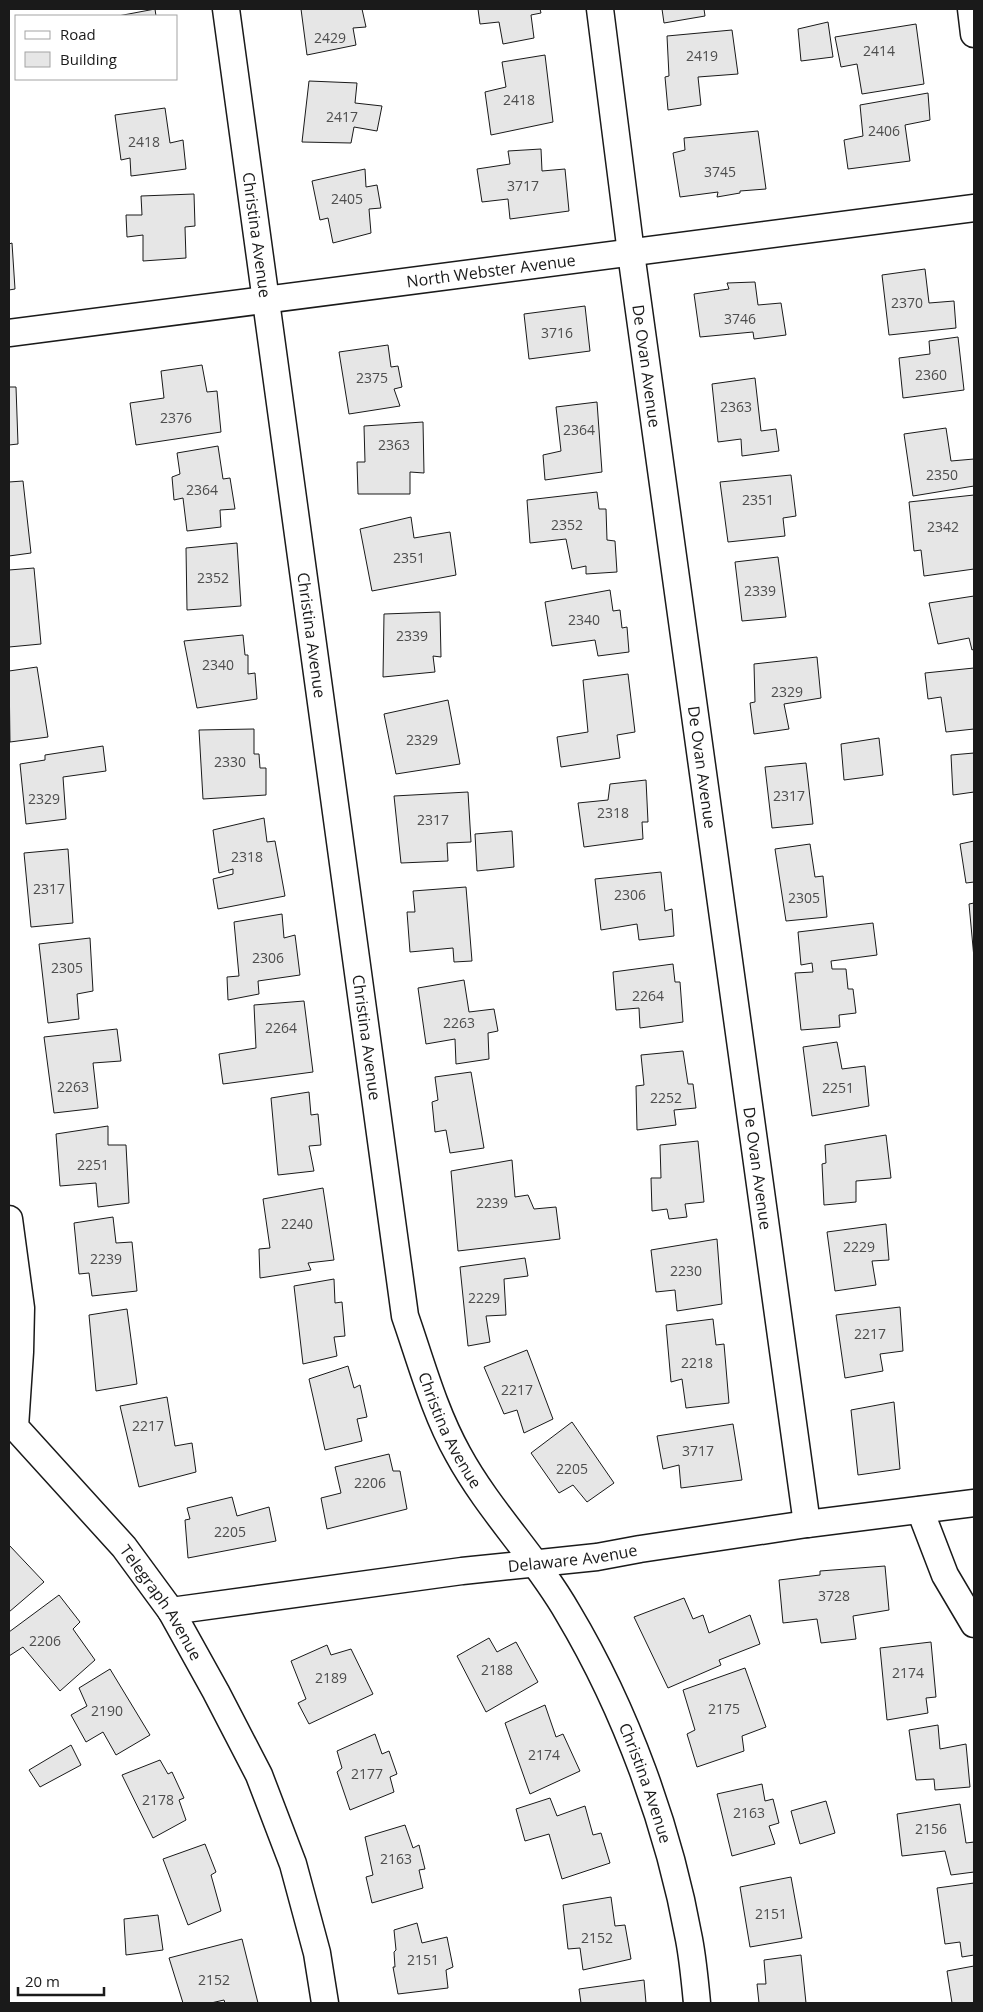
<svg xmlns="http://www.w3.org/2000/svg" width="983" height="2012" font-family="'Open Sans',sans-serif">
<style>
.building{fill:#e6e6e6;stroke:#1a1a1a}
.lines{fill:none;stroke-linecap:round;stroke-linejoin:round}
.minor-casing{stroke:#1a1a1a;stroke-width:29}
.minor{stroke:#fff;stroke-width:26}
.labels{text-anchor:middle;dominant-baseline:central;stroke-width:4;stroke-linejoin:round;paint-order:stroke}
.number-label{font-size:14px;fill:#4d4d4d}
.street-label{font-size:16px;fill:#1a1a1a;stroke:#fff}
</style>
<rect width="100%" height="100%" fill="#fff"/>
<path class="building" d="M155,9L156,16H118Z
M301,9H362L366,27L353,28L356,45L307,55Z
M478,9H540L541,13L531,15L534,38L503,44L499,22L480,24Z
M662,9H704L705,16L664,23Z
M828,22L833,57L801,61L798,29Z
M916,24L924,84L862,94L857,64L841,67L835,37Z
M732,30L738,74L698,77L701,105L668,110L665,77L669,76L667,36Z
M545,55L553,122L491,135L485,92L506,87L502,62Z
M309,81L357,83L355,103L382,106L377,131L354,127L351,143L302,142Z
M928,93L930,120L905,125L910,161L848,169L844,140L863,136L860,105Z
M165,108L170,143L183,140L186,169L131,176L130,158L121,160L115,115Z
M758,131L766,189L740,191V193L717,197L718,192L680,197L673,153L685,150L684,138Z
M541,149L542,171L565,169L569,211L510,219L508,199L482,202L477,169L510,164L508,151Z
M365,169L366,187L377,185L381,208L369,209L371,233L333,243L328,218L320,220L312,181Z
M194,194L195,226L185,227L186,258L143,261V235L127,237L126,215H142L141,196Z
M12,243L15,289L9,290V244Z
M925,269L929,303L954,301L956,328L889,335L882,275Z
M755,282L758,305L781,303L786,335L754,339L753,332L700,337L694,294L729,289L727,283Z
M585,306L590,351L529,359L524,314Z
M958,337L964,390L903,398L899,358L930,354L929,341Z
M388,345L391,367L398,366L402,387L394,389L400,406L349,414L339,352Z
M202,365L207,392L217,391L221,432L136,445L130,403L164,398L161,371Z
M755,378L761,431L776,429L779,451L742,456L741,439L718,442L712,384Z
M9,387H16L18,444L9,445Z
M597,402L602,472L545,480L543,455L561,451L556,407Z
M423,422L424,473L410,472V494H358L357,462H365L364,426Z
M946,428L951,461L974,459V486L913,496L904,434Z
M218,446L223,479L230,478L235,509L220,510L221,527L187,531L183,498L174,500L172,477L180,474L177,453Z
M791,475L796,516L783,518L785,536L728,542L720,482Z
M23,481L31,553L9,556V482Z
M597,492L599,509H606L607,540L615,541L617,572L586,574V566L572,569L566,539L530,543L527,500Z
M974,495V569L924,576L921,550L914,551L909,502Z
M411,517L414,538L450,532L456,575L372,591L360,529Z
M237,543L241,606L187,610L186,548Z
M778,557L786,617L742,621L735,562Z
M34,568L41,644L9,647V570Z
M610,590L613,611L620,610L622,628L627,627L629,652L598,656L595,640L552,646L545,602Z
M974,596V649L972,650L969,638L938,644L929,603Z
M440,612L441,657L433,656L435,672L383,677L384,614Z
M243,635L245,655H248V674L255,673L257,699L197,708L184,641Z
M817,657L821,698L784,704L789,729L754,734L750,703L755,702L754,664Z
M37,667L48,737L10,742L9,671Z
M974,668V729L946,732L941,697L928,699L925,673Z
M628,674L635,732L617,735L620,758L561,767L557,737L588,732L583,680Z
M448,700L460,764L396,774L384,714Z
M254,729V754H259L260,768H266V795L203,799L199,730Z
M879,738L883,775L844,780L841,744Z
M103,746L106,771L63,777L66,819L26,824L20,764L45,760V755Z
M974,753V792L953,795L951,755Z
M806,763L813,824L772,828L765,767Z
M646,780L648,822H642L643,839L584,847L578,803L608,800L610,784Z
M468,792L471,842L447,843L448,861L401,863L394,796Z
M264,818L267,842L275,841L285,896L218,909L213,879L233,874V869L219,873L213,830Z
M512,831L514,867L477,871L475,834Z
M974,841V882L966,883L960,844Z
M810,844L815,877L823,876L827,917L786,921L775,849Z
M68,849L73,923L31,927L24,853Z
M661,872L665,911L672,909L674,936L639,940L637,924L601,930L595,879Z
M466,887L472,961L454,962L453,948L410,952L407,912H415L413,891Z
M974,903V958L969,904Z
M282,914L284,938L295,935L300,975L258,981L259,994L228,1000L227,977L239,976L234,922Z
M873,923L877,955L831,961L832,969H846L848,989H853L856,1013L839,1015L840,1027L801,1030L795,973L813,972L812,963L801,965L798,932Z
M90,938L93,991L77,994L79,1019L48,1023L39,944Z
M673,964L675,982H680L683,1022L640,1028L639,1008L616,1010L613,972Z
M464,980L469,1012L494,1009L498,1031L488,1033L489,1059L456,1064L455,1039L426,1044L418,988Z
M304,1001L313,1072L223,1084L219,1054L256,1048L254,1005Z
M117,1029L121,1061L93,1063L98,1108L54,1113L44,1037Z
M837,1042L842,1069L865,1066L869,1106L812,1116L803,1047Z
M683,1051L688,1084H693L696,1108L674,1110L676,1125L637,1130L636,1086L644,1085L641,1055Z
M471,1072L484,1148L450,1153L446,1130L435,1132L432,1102L438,1100L435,1077Z
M309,1092L311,1115L318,1114L321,1145L309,1146L314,1171L278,1175L271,1098Z
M108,1126V1145H126L129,1203L98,1207L96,1183L60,1186L56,1134Z
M886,1135L891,1178L856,1181V1202L824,1205L822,1164L826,1163L825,1145Z
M698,1141L704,1202L685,1204L687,1217L669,1219L667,1209L652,1211L651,1178H661L660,1145Z
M512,1160L515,1197L528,1195L534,1209L556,1207L560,1239L458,1251L451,1171Z
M323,1188L334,1260L308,1263L311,1270L260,1278L259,1249L270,1248L263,1199Z
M113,1217L116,1243L132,1242L137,1291L92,1296L89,1273L79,1274L74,1223Z
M886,1224L889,1260L872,1261L876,1285L835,1291L827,1232Z
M717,1239L722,1304L677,1311L675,1290L656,1292L651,1250Z
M525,1258L528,1276L504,1279L506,1315L486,1316L490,1342L468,1346L460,1267Z
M334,1279L335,1303L342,1302L345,1336L334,1337L337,1356L303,1364L294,1286Z
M900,1307L903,1351L880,1354L883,1371L845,1378L836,1315Z
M127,1309L137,1384L96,1391L89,1315Z
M713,1319L716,1345L724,1344L729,1403L686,1408L682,1379L671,1382L666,1325Z
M527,1350L553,1419L524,1433L517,1410L504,1414L484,1367Z
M348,1366L354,1388L360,1385L367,1417L357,1419L362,1441L325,1450L309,1379Z
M167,1397L175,1446L192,1443L196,1472L139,1487L120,1406Z
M894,1402L900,1469L858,1475L851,1410Z
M572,1422L614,1483L587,1502L573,1485L559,1493L531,1453Z
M733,1424L742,1480L681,1488L679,1465L663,1469L657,1436Z
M389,1454L393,1471H400L407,1509L327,1529L321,1498L341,1493L335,1467Z
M232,1497L237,1516L269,1507L276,1541L188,1558L185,1520L190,1519L187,1508Z
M9,1545L44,1582L9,1612Z
M885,1566L889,1610L853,1616L856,1639L821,1643L817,1619L783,1623L779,1580L820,1575V1571Z
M59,1595L80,1622L73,1629L95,1660L60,1691L23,1647L9,1656V1632Z
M684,1598L693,1619L703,1615L709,1633L750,1615L760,1644L719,1660L721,1665L668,1688L634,1617Z
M489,1638L497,1652L516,1642L538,1682L486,1712L457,1656Z
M931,1642L936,1697L926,1698L928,1713L887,1720L880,1648Z
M327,1645L331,1655L351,1649L373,1694L309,1724L298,1703L306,1699L291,1661Z
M745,1668L766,1727L742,1736L744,1751L697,1767L687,1734L695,1730L683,1690Z
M110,1669L150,1735L116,1755L103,1732L86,1742L71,1715L87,1706L79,1688Z
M545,1705L556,1737L563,1734L580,1771L530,1794L505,1723Z
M938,1725L940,1749L966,1744L970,1787L935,1790L934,1779L916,1780L909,1730Z
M375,1734L382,1754L389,1751L397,1774L390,1777L394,1792L350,1810L337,1772L342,1768L337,1751Z
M71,1745L81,1765L40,1787L29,1770Z
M160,1760L168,1774L172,1772L184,1798L179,1800L186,1820L153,1838L122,1775Z
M762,1784L765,1801L773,1799L779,1823L769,1826L775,1844L732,1856L717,1794Z
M550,1798L557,1816L585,1806L593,1835L601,1833L610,1863L562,1879L549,1834L525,1841L516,1809Z
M826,1801L835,1833L800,1844L791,1811Z
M960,1804L966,1843L974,1842V1872L951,1875L945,1851L902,1856L897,1814Z
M405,1825L413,1848L419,1845L425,1869L419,1870L423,1888L372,1903L366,1877L373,1875L365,1837Z
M205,1844L216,1872L211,1875L221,1911L188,1925L163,1859Z
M791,1877L802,1938L750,1947L740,1887Z
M974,1883V1955L962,1957L960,1942L945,1944L937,1888Z
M611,1897L615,1926L625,1925L631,1959L583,1970L580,1948L568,1949L563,1905Z
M158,1915L163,1950L126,1955L124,1919Z
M417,1923L422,1943L447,1937L453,1967L446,1970L448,1988L398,1994L393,1967H395L394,1952L396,1950L394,1930Z
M242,1939L258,2003H225L224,2000L211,2003H183L169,1958Z
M801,1955L806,2003H759L757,1984H766L764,1960Z
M974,1966V2003H952L947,1971Z
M644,1980L646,2003H581L579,1989Z"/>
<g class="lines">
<defs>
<g id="minor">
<path id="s1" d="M226,9L405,1316C421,1362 434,1411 458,1454C489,1511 536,1557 568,1613C626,1710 669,1828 689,1939C693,1960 695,1982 697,2003"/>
<path id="s2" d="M600,9L631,253L807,1524"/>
<path d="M971,9L974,34"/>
<path id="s3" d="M9,333L974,208"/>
<path id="s4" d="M9,1219L21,1308L20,1352L15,1427L124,1547L171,1611L216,1692L259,1775L293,1864L317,1953L325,2003"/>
<path d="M920,1510L945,1575L974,1624"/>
<path id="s5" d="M171,1611L462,1571L597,1557L640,1549L807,1524L974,1503"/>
</g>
</defs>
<use href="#minor" class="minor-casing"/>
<use href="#minor" class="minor"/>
</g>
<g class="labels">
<g class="number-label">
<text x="330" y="37">2429</text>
<text x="879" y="50">2414</text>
<text x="702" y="55">2419</text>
<text x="519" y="99">2418</text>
<text x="342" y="116">2417</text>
<text x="884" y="130">2406</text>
<text x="144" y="141">2418</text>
<text x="720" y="171">3745</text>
<text x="523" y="185">3717</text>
<text x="347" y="198">2405</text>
<text x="907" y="302">2370</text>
<text x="740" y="318">3746</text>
<text x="557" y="332">3716</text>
<text x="931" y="374">2360</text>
<text x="372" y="377">2375</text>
<text x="736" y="406">2363</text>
<text x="176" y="417">2376</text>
<text x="579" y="429">2364</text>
<text x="394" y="444">2363</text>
<text x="942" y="474">2350</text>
<text x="202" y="489">2364</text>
<text x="758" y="499">2351</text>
<text x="567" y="524">2352</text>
<text x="943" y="526">2342</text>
<text x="409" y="557">2351</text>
<text x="213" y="577">2352</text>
<text x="760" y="590">2339</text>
<text x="584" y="619">2340</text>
<text x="412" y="635">2339</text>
<text x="218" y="664">2340</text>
<text x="787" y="691">2329</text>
<text x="422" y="739">2329</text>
<text x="230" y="761">2330</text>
<text x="789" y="795">2317</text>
<text x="44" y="798">2329</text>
<text x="613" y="812">2318</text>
<text x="433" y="819">2317</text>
<text x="247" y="856">2318</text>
<text x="49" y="888">2317</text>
<text x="630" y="894">2306</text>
<text x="804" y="897">2305</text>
<text x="268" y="957">2306</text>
<text x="67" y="967">2305</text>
<text x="648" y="995">2264</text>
<text x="459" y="1022">2263</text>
<text x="281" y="1027">2264</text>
<text x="73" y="1086">2263</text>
<text x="838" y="1087">2251</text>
<text x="666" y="1097">2252</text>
<text x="93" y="1164">2251</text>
<text x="492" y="1202">2239</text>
<text x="297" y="1223">2240</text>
<text x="859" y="1246">2229</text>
<text x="106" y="1258">2239</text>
<text x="686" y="1270">2230</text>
<text x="484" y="1297">2229</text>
<text x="870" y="1333">2217</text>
<text x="697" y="1362">2218</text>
<text x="517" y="1389">2217</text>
<text x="148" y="1425">2217</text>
<text x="698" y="1450">3717</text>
<text x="572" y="1468">2205</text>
<text x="370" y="1482">2206</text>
<text x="230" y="1531">2205</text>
<text x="834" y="1595">3728</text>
<text x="45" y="1640">2206</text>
<text x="497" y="1669">2188</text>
<text x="908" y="1672">2174</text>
<text x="331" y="1677">2189</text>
<text x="724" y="1708">2175</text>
<text x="107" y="1710">2190</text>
<text x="544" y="1754">2174</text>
<text x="367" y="1773">2177</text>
<text x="158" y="1799">2178</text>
<text x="749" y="1812">2163</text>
<text x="931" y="1828">2156</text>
<text x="396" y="1858">2163</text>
<text x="771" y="1913">2151</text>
<text x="597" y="1937">2152</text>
<text x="423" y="1959">2151</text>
<text x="214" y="1979">2152</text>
</g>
<g class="street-label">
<text stroke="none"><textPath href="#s1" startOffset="228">Christina Avenue</textPath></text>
<text stroke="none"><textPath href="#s3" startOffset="486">North Webster Avenue</textPath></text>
<text stroke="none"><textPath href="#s2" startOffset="360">De Ovan Avenue</textPath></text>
<text stroke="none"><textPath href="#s1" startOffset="632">Christina Avenue</textPath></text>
<text stroke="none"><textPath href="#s2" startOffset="765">De Ovan Avenue</textPath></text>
<text stroke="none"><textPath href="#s1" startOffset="1038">Christina Avenue</textPath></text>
<text stroke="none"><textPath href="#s2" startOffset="1170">De Ovan Avenue</textPath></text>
<text stroke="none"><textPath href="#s1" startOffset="1442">Christina Avenue</textPath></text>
<text stroke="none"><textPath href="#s5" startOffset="405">Delaware Avenue</textPath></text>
<text stroke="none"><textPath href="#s4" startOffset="438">Telegraph Avenue</textPath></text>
<text stroke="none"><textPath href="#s1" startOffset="1848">Christina Avenue</textPath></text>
</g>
</g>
<rect width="983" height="2012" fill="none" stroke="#1a1a1a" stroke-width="20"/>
<rect x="15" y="15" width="162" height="65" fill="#ffffff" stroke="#a3a3a3"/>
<rect x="25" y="31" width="25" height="8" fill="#ffffff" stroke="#a3a3a3"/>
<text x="60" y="40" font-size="15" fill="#1a1a1a">Road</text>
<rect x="25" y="52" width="25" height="15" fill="#e6e6e6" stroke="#a3a3a3"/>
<text x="60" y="65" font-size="15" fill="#1a1a1a">Building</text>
<path d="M18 1987v8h86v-8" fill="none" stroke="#1a1a1a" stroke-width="2.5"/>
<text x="25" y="1987" font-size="15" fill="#1a1a1a" stroke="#ffffff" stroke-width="4" paint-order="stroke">20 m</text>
</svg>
